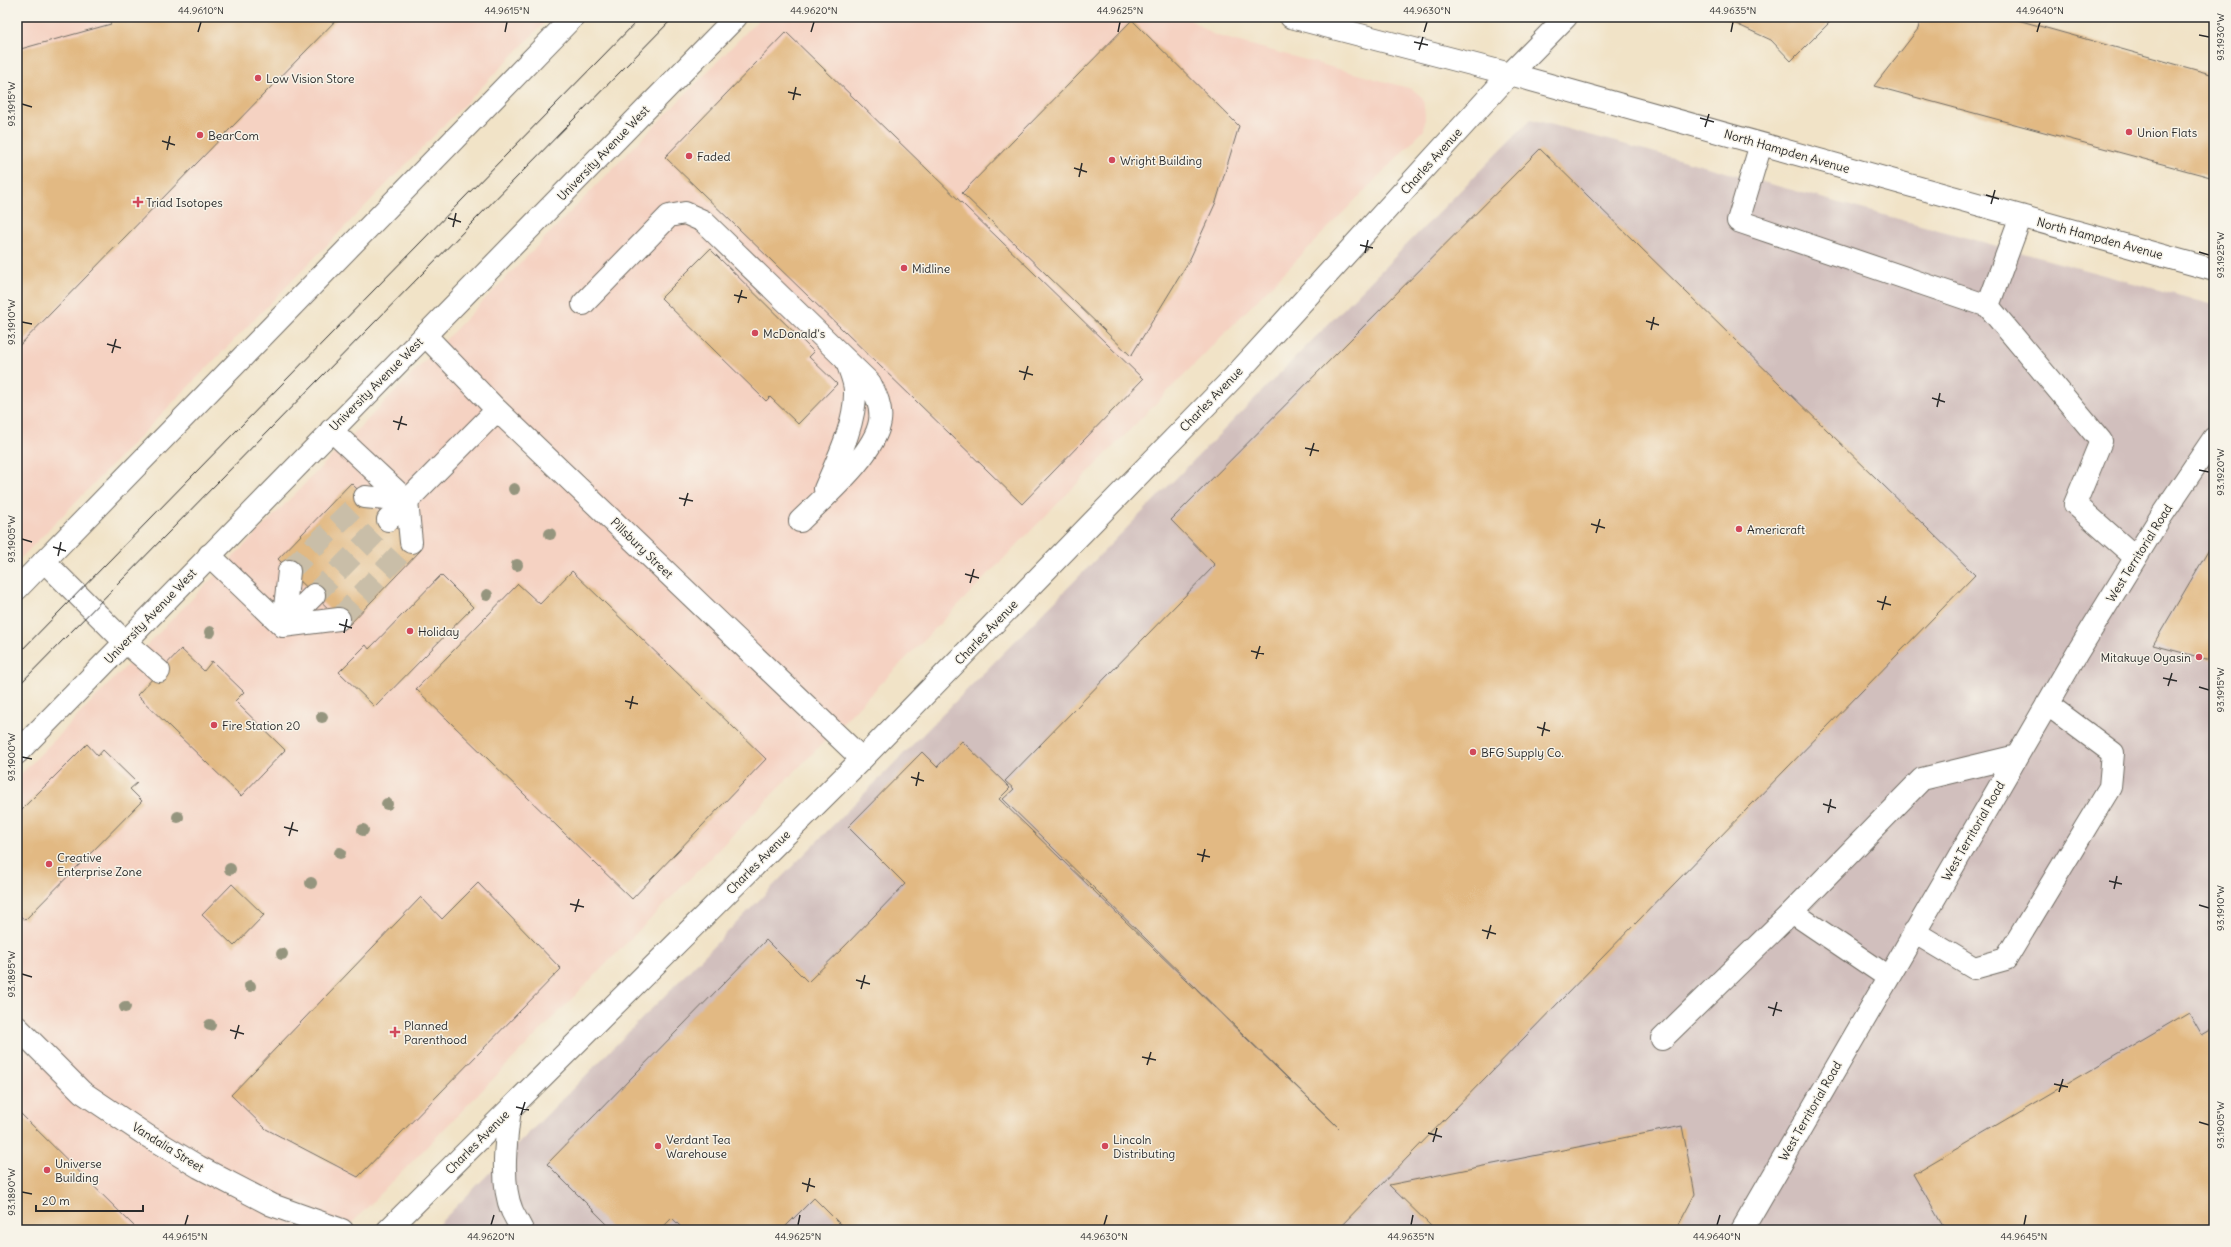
<svg xmlns="http://www.w3.org/2000/svg" width="2231" height="1247" font-family="Delius,sans-serif">
<style>
.built{fill:#f5d2c2}
.industrial{fill:#d1bfbd}
.building{fill:#e2b983}
.lines{fill:none;stroke-linecap:round;stroke-linejoin:round}
.minor-tunnel{stroke:#c9bea8;stroke-width:22;stroke-dasharray:22 11;stroke-linecap:butt}
.minor-casing{stroke:#706b62;stroke-width:24}
.major-casing{stroke:#706b62;stroke-width:24}
.minor{stroke:#fff;stroke-width:22}
.major{stroke:#fff;stroke-width:22}
.tram{stroke:#2b2b2b;stroke-width:1}
.tree{fill:#95957e}
.ticks{fill:none;stroke:#2b2b2b;stroke-width:1.5}
.poi-dot{fill:#d1495b;stroke:#f7f3e8;stroke-width:1.5}
.labels{text-anchor:middle;dominant-baseline:central;stroke-width:3;stroke-linejoin:round;paint-order:stroke}
.poi-label{font-size:12px;fill:#2b2b2b;stroke:#f7f3e8;text-anchor:start}
.street-label{font-size:12px;fill:#2b2b2b;stroke:#f7f3e8}
.neatline{fill:none;stroke:#2b2b2b;stroke-width:1.5}
.ticks-label{font-size:10px;text-anchor:middle;fill:#2b2b2b}
</style>
<rect width="100%" height="100%" fill="#f7f3e8"/>
<filter id="ink" filterUnits="userSpaceOnUse"><feTurbulence type="fractalNoise" baseFrequency=".025" numOctaves="2"/><feDisplacementMap in="SourceGraphic" scale="8" xChannelSelector="R" yChannelSelector="G"/><feConvolveMatrix kernelMatrix="1 2 1 2 8 2 1 2 1" color-interpolation-filters="sRGB"/></filter>
<filter id="wash" filterUnits="userSpaceOnUse"><feTurbulence type="fractalNoise" baseFrequency=".012" numOctaves="4" result="noise"/><feDisplacementMap in="SourceGraphic" scale="16" xChannelSelector="R" yChannelSelector="G"/><feGaussianBlur stdDeviation="0.9" result="paint"/><feColorMatrix in="noise" values="0 0 0 0 0 0 0 0 0 0 0 0 0 0 0 0 0 1.4 0 .05"/><feComposite in="paint" operator="in"/></filter>
<g filter="url(#wash)">
<rect width="100%" height="100%" fill="#f1e3c7"/>
<path class="built" d="M17,17H550L17,562Z
M761,17H1186L1214,35L1412,89L1423,98L1425,116L1424,130L345,1230H17V778Z"/>
<path class="industrial" d="M1531,119L2214,305V1230H433Z"/>
<g id="blocks">
<path class="building" d="M109,17H339L17,348V120L20,119L17,107V50L111,24Z
M1721,17H1835L1791,61L1771,40Z
M1921,17H2007L2214,75V178L1874,86L1918,29Z
M1132,20L1239,126L1216,202L1189,261L1131,356L962,193Z
M786,32L1143,379L1022,504L665,157Z
M1540,149L1975,575L1337,1230H846L814,1198L782,1230H684L672,1218L660,1230H613L547,1164L766,940L808,982L845,946L905,884L848,827L922,752L937,767L962,741L1010,788L999,799L1339,1128L1003,799L1014,789L1005,781L1215,565L1171,520Z
M710,249L814,352L809,357L837,384L798,424L770,397L766,401L661,298Z
M351,483L420,551L347,627L278,559Z
M2214,541V661L2153,645Z
M572,571L766,759L632,899L416,689L518,584L540,604Z
M441,575L473,607L375,707L339,672L366,645L369,649Z
M181,649L204,671L212,661L244,692L235,701L285,750L241,796L137,695Z
M87,744L98,756L103,750L137,783L130,789L142,801L25,920L17,913V814Z
M478,883L561,969L358,1177L266,1129L231,1095L421,897L442,919Z
M232,884L264,915L234,946L202,915Z
M2189,1012L2202,1035L2214,1028V1230H1941L1944,1228L1913,1174Z
M17,1110L138,1230H17Z
M1682,1126L1695,1194L1676,1230H1435L1389,1185Z"/>
</g>
</g>
<g filter="url(#ink)">
<use href="#blocks" fill-opacity="0" stroke="#706b62" stroke-width="1"/>
<g class="lines">
<path class="minor-tunnel" d="M289,571L365,497
M314,595L388,520
M339,619L411,542"/>
<defs>
<path id="minor" d="M1291,17L1510,74L2214,270
M1761,144L1738,221L1988,306L2101,441L2075,504L2135,557
M583,304L669,216L685,213L703,221L870,383C876,395 882,407 880,421C875,454 824,497 800,521
M1988,306L2021,216
M425,335L497,410L862,759
M331,430L407,501
M825,489C837,461 856,423 855,391C855,382 850,371 847,362
M365,497L407,501L411,542
M388,520L497,410
M209,555L283,626L314,595
M44,561L124,641L159,671
M289,571L283,626L339,619
M1914,932L1974,968L2006,959L2110,787L2113,753L2047,704
M1888,977L1792,912L1922,779L2017,756
M17,1027L82,1092L146,1135L199,1167L272,1205L342,1230
M1662,1039L1792,912
M510,1109C506,1138 500,1183 512,1211C515,1217 519,1224 522,1230
M388,1230L862,759L1233,378L1510,74L1566,17
M1742,1230L2077,653L2160,518L2214,438"/>
<path id="major" d="M17,589L573,17
M17,753L736,17"/>
</defs>
<use href="#minor" class="minor-casing"/>
<use href="#major" class="major-casing"/>
<use href="#minor" class="minor"/>
<use href="#major" class="major"/>
<path class="tram" d="M17,655L641,17
M17,687L674,17"/>
</g>
<g class="tree">
<circle cx="514" cy="489" r="6"/>
<circle cx="550" cy="534" r="6"/>
<circle cx="517" cy="565" r="6"/>
<circle cx="487" cy="595" r="6"/>
<circle cx="210" cy="632" r="6"/>
<circle cx="322" cy="717" r="6"/>
<circle cx="387" cy="804" r="6"/>
<circle cx="178" cy="817" r="6"/>
<circle cx="363" cy="830" r="6"/>
<circle cx="340" cy="853" r="6"/>
<circle cx="230" cy="869" r="6"/>
<circle cx="311" cy="883" r="6"/>
<circle cx="282" cy="954" r="6"/>
<circle cx="250" cy="986" r="6"/>
<circle cx="125" cy="1007" r="6"/>
<circle cx="210" cy="1025" r="6"/>
</g>
</g>
<path class="ticks" d="M198,32L201,22M505,32L507,22M811,32L814,22M1118,32L1120,22M1424,32L1427,22M1731,32L1733,22M2037,32L2040,22M2199,35L2209,37M1414,42L1428,45M1419,50L1423,37M788,92L801,95M793,100L796,87M22,104L32,107M1700,118L1714,122M1705,127L1709,114M162,141L175,145M167,150L170,136M1074,168L1087,172M1079,177L1082,163M1986,195L1999,199M1991,204L1995,190M448,218L461,222M453,227L456,213M1360,245L1373,248M2199,252L2209,255M1365,253L1368,240M734,295L747,298M738,303L742,290M1646,321L1659,325M22,322L32,324M1651,330L1654,317M107,344L121,348M112,353L116,339M1019,371L1033,375M1024,380L1028,366M1932,398L1945,402M1937,407L1940,393M393,421L407,425M398,430L402,416M1305,448L1319,451M1310,456L1314,443M2199,470L2209,472M679,498L693,501M684,506L688,493M1591,524L1605,528M1596,533L1600,519M22,539L32,542M53,547L66,551M58,556L61,542M965,574L979,578M970,583L974,569M1877,601L1891,605M1882,610L1886,596M339,624L352,628M344,633L347,619M1251,651L1264,654M1256,659L1260,646M2163,678L2177,681M2168,686L2172,673M2199,687L2209,690M625,701L638,704M630,709L633,696M1537,727L1550,731M1542,736L1545,722M22,757L32,759M911,777L924,781M916,786L919,772M1823,804L1836,808M1828,813L1831,799M284,827L298,831M289,836L293,822M1197,854L1210,857M1202,862L1205,849M2109,881L2122,884M2114,889L2117,876M570,904L584,907M2199,905L2209,908M575,912L579,899M1482,930L1496,934M1487,939L1491,925M22,974L32,977M856,980L870,984M861,989L865,975M1768,1007L1782,1011M1773,1016L1777,1002M230,1030L244,1034M235,1039L239,1025M1142,1057L1156,1060M1147,1065L1151,1052M2054,1084L2068,1087M2059,1092L2063,1079M516,1107L529,1110M521,1115L525,1102M2199,1122L2209,1125M1428,1133L1442,1137M1433,1142L1437,1128M802,1183L815,1187M22,1192L32,1194M807,1192L810,1178M185,1225L188,1215M491,1225L494,1215M798,1225L800,1215M1104,1225L1107,1215M1411,1225L1413,1215M1717,1225L1720,1215M2024,1225L2026,1215"/>
<g class="poi-dot">
<circle cx="258" cy="78" r="4"/>
<circle cx="2129" cy="132" r="4"/>
<circle cx="200" cy="135" r="4"/>
<circle cx="689" cy="156" r="4"/>
<circle cx="1112" cy="160" r="4"/>
<path d="M136 196h4v4h4v4h-4v4h-4v-4h-4v-4h4z"/>
<circle cx="904" cy="268" r="4"/>
<circle cx="755" cy="333" r="4"/>
<circle cx="1739" cy="529" r="4"/>
<circle cx="410" cy="631" r="4"/>
<circle cx="2199" cy="657" r="4"/>
<circle cx="214" cy="725" r="4"/>
<circle cx="1473" cy="752" r="4"/>
<circle cx="49" cy="864" r="4"/>
<path d="M393 1026h4v4h4v4h-4v4h-4v-4h-4v-4h4z"/>
<circle cx="658" cy="1146" r="4"/>
<circle cx="1105" cy="1146" r="4"/>
<circle cx="47" cy="1170" r="4"/>
</g>
<g class="labels">
<g class="poi-label">
<text x="266" y="78">Low Vision Store</text>
<text x="2137" y="132">Union Flats</text>
<text x="208" y="135">BearCom</text>
<text x="697" y="156">Faded</text>
<text x="1120" y="160">Wright Building</text>
<text x="146" y="202">Triad Isotopes</text>
<text x="912" y="268">Midline</text>
<text x="763" y="333">McDonald's</text>
<text x="1747" y="529">Americraft</text>
<text x="418" y="631">Holiday</text>
<text x="2191" y="657" text-anchor="end">Mitakuye Oyasin</text>
<text x="222" y="725">Fire Station 20</text>
<text x="1481" y="752">BFG Supply Co.</text>
<text x="57" y="857">Creative<tspan x="57" dy="14">Enterprise Zone</tspan></text>
<text x="404" y="1025">Planned<tspan x="404" dy="14">Parenthood</tspan></text>
<text x="666" y="1139">Verdant Tea<tspan x="666" dy="14">Warehouse</tspan></text>
<text x="1113" y="1139">Lincoln<tspan x="1113" dy="14">Distributing</tspan></text>
<text x="55" y="1163">Universe<tspan x="55" dy="14">Building</tspan></text>
</g>
<g class="street-label">
<text transform="translate(1787 151) rotate(16)">North Hampden Avenue</text>
<text transform="translate(603 153) rotate(-46)">University Avenue West</text>
<text transform="translate(1431 161) rotate(-48)">Charles Avenue</text>
<text transform="translate(2100 238) rotate(15)">North Hampden Avenue</text>
<text transform="translate(376 384) rotate(-45)">University Avenue West</text>
<text transform="translate(1211 399) rotate(-46)">Charles Avenue</text>
<text transform="translate(642 548) rotate(44)">Pillsbury Street</text>
<text transform="translate(2139 553) rotate(-58)">West Territorial Road</text>
<text transform="translate(150 616) rotate(-46)">University Avenue West</text>
<text transform="translate(986 632) rotate(-46)">Charles Avenue</text>
<text transform="translate(1973 831) rotate(-60)">West Territorial Road</text>
<text transform="translate(758 862) rotate(-45)">Charles Avenue</text>
<text transform="translate(1810 1111) rotate(-60)">West Territorial Road</text>
<text transform="translate(477 1142) rotate(-45)">Charles Avenue</text>
<text transform="translate(168 1147) rotate(32)">Vandalia Street</text>
</g>
</g>
<rect width="2231" height="1247" fill="none" stroke="#f7f3e8" stroke-width="44"/>
<path d="M36 1205v6h107v-6" fill="none" stroke="#2b2b2b" stroke-width="2"/>
<text x="42" y="1205" font-size="12" fill="#2b2b2b" stroke="#f7f3e8" stroke-width="3" paint-order="stroke">20 m</text>
<rect x="22" y="22" width="2187" height="1203" class="neatline"/>
<g class="ticks-label">
<text x="201" y="14">44.9610°N</text>
<text x="507" y="14">44.9615°N</text>
<text x="814" y="14">44.9620°N</text>
<text x="1120" y="14">44.9625°N</text>
<text x="1427" y="14">44.9630°N</text>
<text x="1733" y="14">44.9635°N</text>
<text x="2040" y="14">44.9640°N</text>
<text transform="translate(2220 37) rotate(-90)" y="4">93.1930°W</text>
<text transform="translate(11 104) rotate(-90)" y="4">93.1915°W</text>
<text transform="translate(2220 255) rotate(-90)" y="4">93.1925°W</text>
<text transform="translate(11 322) rotate(-90)" y="4">93.1910°W</text>
<text transform="translate(2220 472) rotate(-90)" y="4">93.1920°W</text>
<text transform="translate(11 539) rotate(-90)" y="4">93.1905°W</text>
<text transform="translate(2220 690) rotate(-90)" y="4">93.1915°W</text>
<text transform="translate(11 757) rotate(-90)" y="4">93.1900°W</text>
<text transform="translate(2220 908) rotate(-90)" y="4">93.1910°W</text>
<text transform="translate(11 974) rotate(-90)" y="4">93.1895°W</text>
<text transform="translate(2220 1125) rotate(-90)" y="4">93.1905°W</text>
<text transform="translate(11 1192) rotate(-90)" y="4">93.1890°W</text>
<text x="185" y="1240">44.9615°N</text>
<text x="491" y="1240">44.9620°N</text>
<text x="798" y="1240">44.9625°N</text>
<text x="1104" y="1240">44.9630°N</text>
<text x="1411" y="1240">44.9635°N</text>
<text x="1717" y="1240">44.9640°N</text>
<text x="2024" y="1240">44.9645°N</text>
</g>
</svg>
